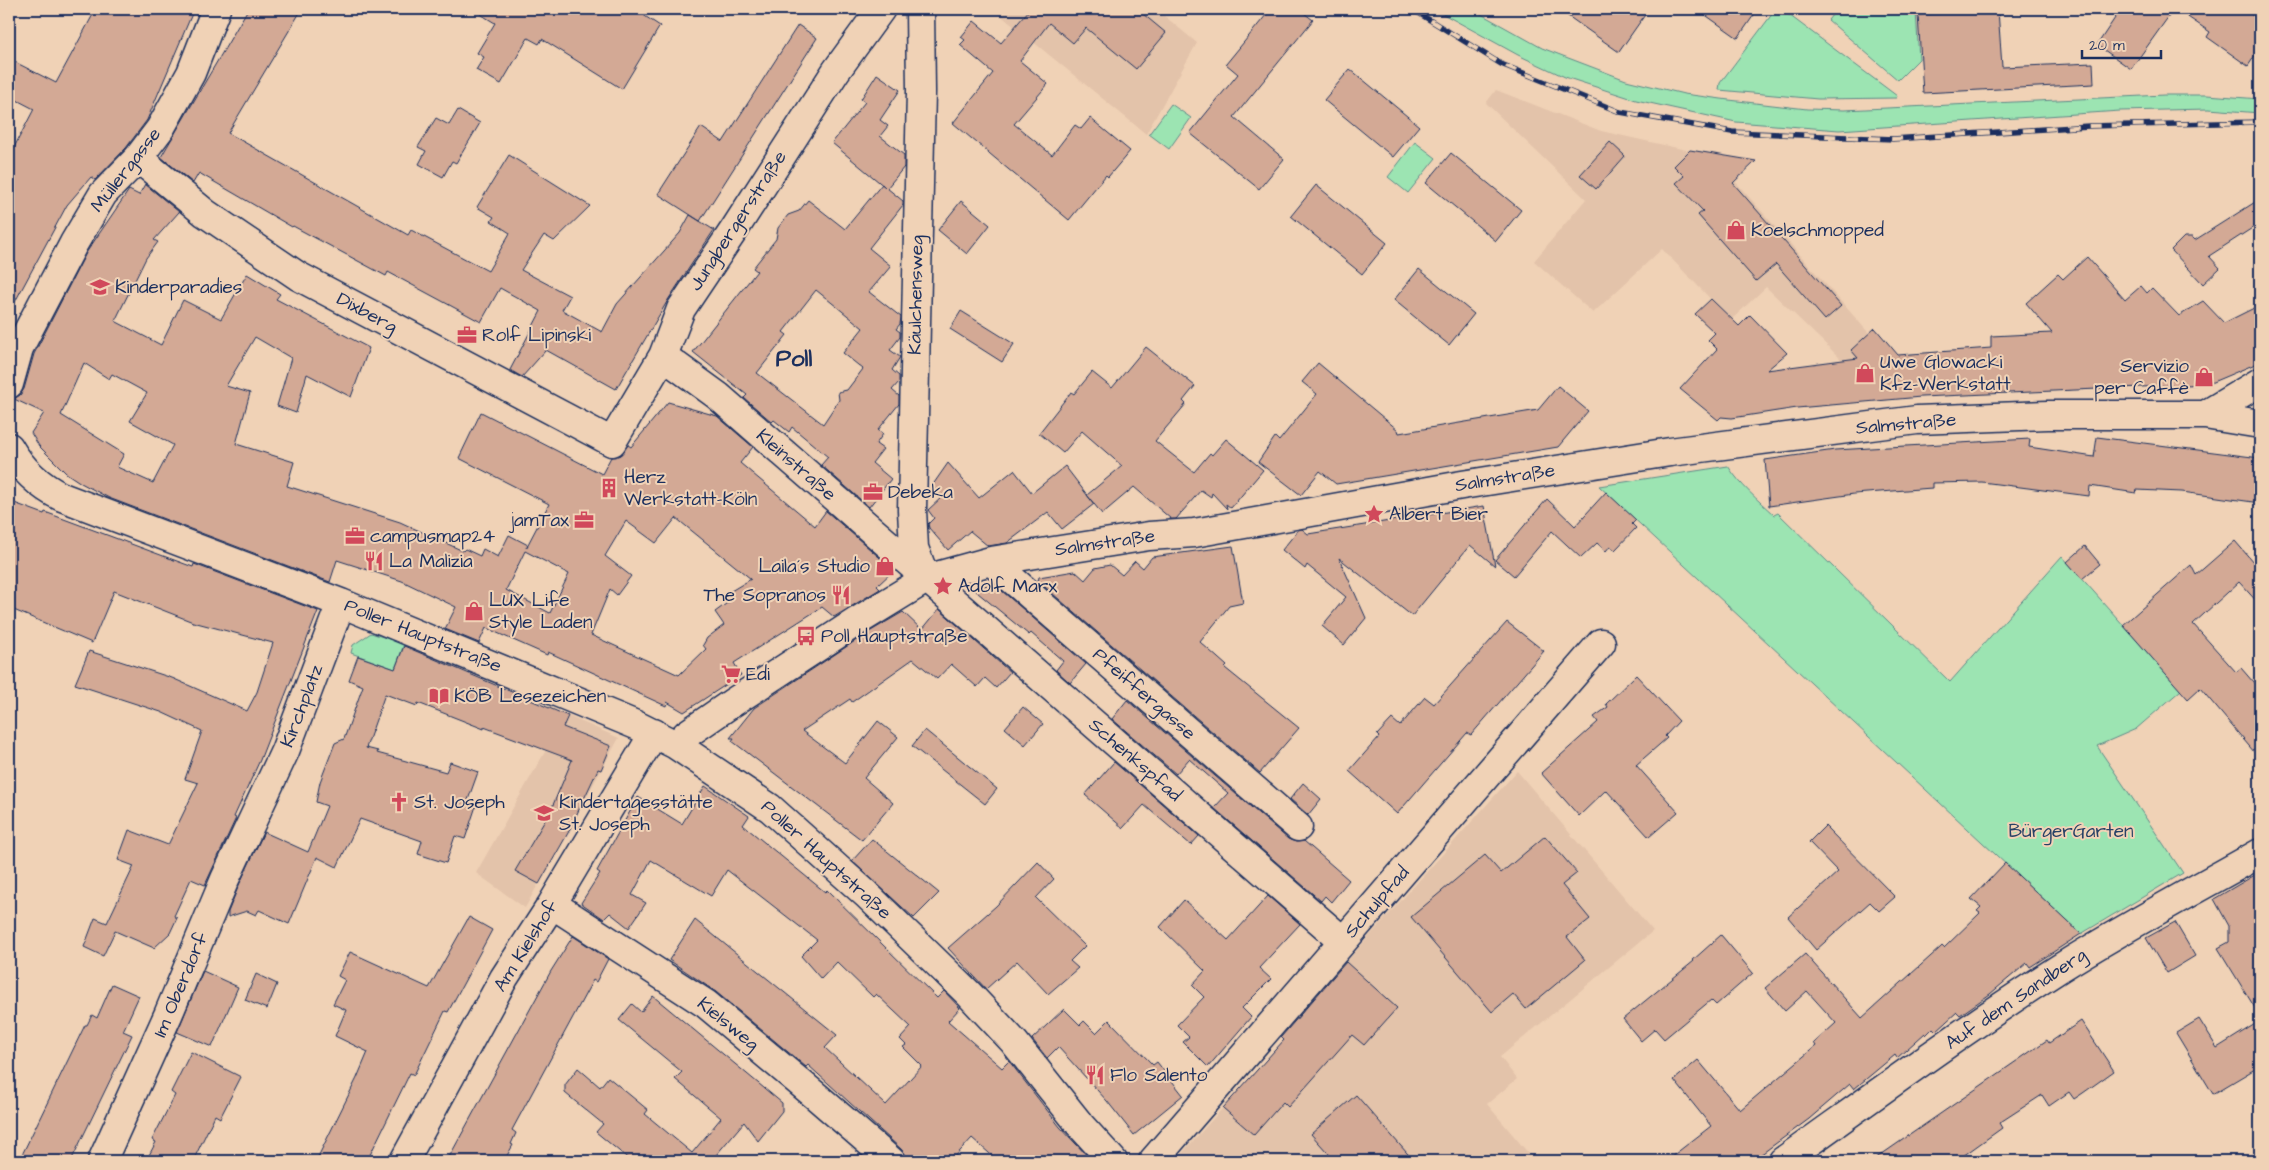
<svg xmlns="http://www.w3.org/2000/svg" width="2269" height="1170" font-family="'Architects Daughter',sans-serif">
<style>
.built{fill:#e3c3aa}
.green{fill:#9ce4b2;stroke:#5c8a88}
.building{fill:#d3a995;stroke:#1b2f5e;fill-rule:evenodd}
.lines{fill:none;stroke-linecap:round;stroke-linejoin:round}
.minor-casing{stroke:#1b2f5e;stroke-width:31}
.minor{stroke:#f0d2b6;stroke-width:28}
.rail-casing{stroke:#1b2f5e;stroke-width:5.5}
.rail{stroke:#f0d2b6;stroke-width:4;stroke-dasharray:11;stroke-linecap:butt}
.labels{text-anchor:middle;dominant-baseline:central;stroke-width:4;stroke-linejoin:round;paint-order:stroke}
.street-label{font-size:19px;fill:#1b2f5e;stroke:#f0d2b6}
.poi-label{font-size:19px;fill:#1b2f5e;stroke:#f0d2b6;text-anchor:start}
.park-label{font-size:19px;fill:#284166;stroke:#f0d2b6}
.district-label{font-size:24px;font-weight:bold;fill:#1b2f5e;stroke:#f0d2b6}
</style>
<rect width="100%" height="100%" fill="#f0d2b6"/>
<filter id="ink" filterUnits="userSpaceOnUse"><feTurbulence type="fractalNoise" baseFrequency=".02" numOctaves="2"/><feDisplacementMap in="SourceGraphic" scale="10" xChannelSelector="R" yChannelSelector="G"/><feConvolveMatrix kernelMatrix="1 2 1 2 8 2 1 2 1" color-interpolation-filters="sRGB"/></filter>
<g filter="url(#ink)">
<path class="built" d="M1003,9H1156L1197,43L1146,134L999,14Z
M1496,90L1601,131L1713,156L1889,356L1843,361L1766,287L1731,320L1662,249L1593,313L1534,261L1586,199L1486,103Z
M568,716L619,738L525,908L476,873L546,750L552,752Z
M1517,771L1653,931L1500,1057L1517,1079L1487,1104L1535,1161H1175L1284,1040L1280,1036Z"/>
<path class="green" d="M1434,9H1472L1542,48L1626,80L1684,94L1729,100L1807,109L1844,110L2164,95H2207L2260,99V113L2209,109L2120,111L1839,130L1736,122L1636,100L1565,77L1518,55Z
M1776,9H1781L1897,96L1896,98L1818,99L1719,90L1720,83Z
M1837,9H1952L1916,12L1919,59L1898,80L1828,20Z
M1171,104L1191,118L1169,149L1149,134Z
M1415,142L1436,158L1408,193L1388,177Z
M1728,466C1740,485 1758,500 1774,515L1778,513L1950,682L2062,556L2181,690L2136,729L2097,746L2183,873L2081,934L1599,486Z
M371,633L404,644L395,669L351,653L353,645Z"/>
<path class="building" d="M96,9H194L147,120L126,148L95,180L91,177L67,205L9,313V157L34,109L9,96V59L56,83Z
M248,9H302L228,133L408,235L411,230L488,271L510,233L491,221L494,217L477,207L509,155L590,206L554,241L544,235L521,270L570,296L562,310L602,332L617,304L680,233L690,215L714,230L668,300L616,389L546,350L522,377L510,370L541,311L500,288L481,322L388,272L386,276L293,226L292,227L199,173L193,183L161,157Z
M472,9H634L660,26L622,89L542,39L539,44L528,38L501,84L476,70L484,57L477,53L495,23Z
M1030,9H1137L1166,33L1136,69L1086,28L1073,43L1049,23L1020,61L1048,84L1014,124L1052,155L1075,125L1081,129L1090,118L1130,151L1108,177L1106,175L1069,220L953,123L993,73L960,45L965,40L961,37L974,21L1001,43Z
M1271,9H1299L1313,20L1234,117L1284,159L1259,189L1190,133L1238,74L1226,64Z
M1558,9H1649L1619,52Z
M1697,9H1758L1738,38Z
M2121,9H2174L2131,69L2097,45Z
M2176,9H2244L2260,21V48L2248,66L2207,37L2210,32Z
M1998,10L2002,67L2093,63L2094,84L1923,93L1918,15Z
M798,25L817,38L700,221L658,194L701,127L723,142Z
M1350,69L1419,126L1393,157L1324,100Z
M877,74L900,90L880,120L888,126L880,136L904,155V167L887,188L903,201V205L869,248L891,266L869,292L901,317L900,324L896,329L900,332V337L890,350L900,357L892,370L899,376V382L892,390L899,396V404L878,430L883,434L876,444L883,449L872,463L891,479L869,507L821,465L828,457L792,427L789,432L774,420L772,422L744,398L747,395L693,352L757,271L753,268L776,239L778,228L788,215L799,211L808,200L845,229L882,184L885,187L832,143L865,102L861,99ZM816,290L863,328L843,353L863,369L847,390L838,392L839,400L823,424L757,373L787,335L783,332Z
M458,110L480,123L456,163L452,161L443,177L419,164L426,151L418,147L436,118L449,125Z
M1610,142L1625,156L1596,189L1580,175Z
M1690,150L1756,161L1733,183L1841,306L1825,320L1776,264L1756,281L1698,215L1703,211L1676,183L1684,176L1674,166Z
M1451,153L1521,210L1496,241L1426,183Z
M145,184L179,212L154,240L158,242L146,258L115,321L161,345L183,300L221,319L247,274L280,294L276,299L369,348L351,397L307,374L296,413L277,406L291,358L255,337L226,386L250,393L236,444L294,462L287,486L400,522L463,551L465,549L480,556L483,549L498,557L509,535L528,545L526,548L549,504L459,458L481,412L602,474L611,457L620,455L628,445L631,447L668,402L717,416L753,447L740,463L815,526L826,511L894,570L877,586L880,589L834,617L822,607L734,663L741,675L684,712L667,702L666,706L548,652L547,655L486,628L479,643L445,629L456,607L402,581L337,560L330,582L109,498L81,483L66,473L39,446L31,433L44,413L14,399L20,395L24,389L34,354L86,253L129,190L139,195ZM84,363L109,379L112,374L147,393L130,421L173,445L153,483L117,467L124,454L61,415ZM676,518L751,579L726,594L730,601L715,612L724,625L707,638L703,645L706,649L679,675L591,635L610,589L617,595L631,576L605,556L626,521L656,543ZM525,551L569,574L550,613L506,590Z
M1316,185L1387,243L1362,274L1291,216Z
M2260,199V223L2209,256L2220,268L2203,284L2171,250L2184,237H2192L2195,240Z
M961,201L990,225L967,254L938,230Z
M2087,257L2125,300L2141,286L2147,293L2152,288L2179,316L2203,301L2224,323L2260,305V362L2208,384L1921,397L1797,408L1732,418L1721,417L1718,420L1680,389L1717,349L1708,340L1715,333L1695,314L1711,299L1739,326L1750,315L1787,353L1767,370L1858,358L1851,350L1875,328L1898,355L1991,348V336L2052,333L2026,303L2058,274L2063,279Z
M1419,269L1474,314L1449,345L1394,300Z
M961,311L1014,344L1002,362L950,329Z
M1146,347L1195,386L1183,401L1186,404L1155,441L1194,472L1210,453L1212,455L1226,439L1263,470L1231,508L1226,504L1227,509L1212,493L1211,497L1201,490L1176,519H1171L1134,487L1102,514L1087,495L1122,466L1082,431L1063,453L1039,433L1071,392L1074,394L1092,372L1112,388Z
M1318,363L1398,430L1399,433L1538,410L1558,386L1588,411L1558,447L1336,484L1320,471L1301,495L1258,462L1275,437L1279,441L1317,394L1302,382Z
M2097,437L2260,458V503L2182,492L2137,490L2136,493L2090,486L2089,496L1982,482L1932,483V488L1854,494L1769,506L1765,460L1835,450L2030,439L2029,447L2094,457Z
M948,463L979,498L1014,470L1032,493L1065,466L1094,504L1062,529L1048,512L1007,543L988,546L970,531L948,550L929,528L928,524L934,518L928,510L942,497L932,486Z
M1606,492L1636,520L1632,524L1636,528L1615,550L1610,546L1606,551L1597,543L1581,558L1552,531L1514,576L1495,560L1547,499L1575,526Z
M9,501L44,514L45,512L193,567L194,564L318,611L260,760L234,817L236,818L205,885L191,879L174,916L177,918L170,933L154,948L115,931L103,956L84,947L95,918L107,923L134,866L118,860L129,830L168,845L198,783L185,779L202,731L161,712L75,684L89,651L172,678L247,711L257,692L273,643L193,622L114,591L92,643L9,608Z
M1484,506L1495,566L1470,545L1412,616L1339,558L1366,618L1344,645L1322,626L1346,597L1307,565L1305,569L1282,550L1298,530L1302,529L1308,534Z
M2235,541L2260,570V605L2239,582L2193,624L2236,672L2241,668L2260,690V759L2200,688L2188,699L2123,625L2191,565L2196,575Z
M1233,546L1243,603L1229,606L1200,642L1227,666L1225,668L1299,728L1260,773L1038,581L1039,577L1075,571L1085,580L1095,568L1110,565L1122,575L1135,561L1143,568L1152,557Z
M2085,546L2100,564L2082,579L2067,562Z
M994,584L1086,664L1070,683L1056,670L1063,661L1031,633L1029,635L972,588Z
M939,609L1010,672L996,688L985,678L977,687L951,664L937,679L913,659L852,702L850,699L802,731L845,763L878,721L898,737L864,778L893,803L862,840L732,741L734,738H730L754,708L864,635L903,612L922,630Z
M1507,622L1544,651L1471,735L1467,733L1397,814L1349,771L1379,737L1377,735L1392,719L1400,726L1425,697L1434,704Z
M404,646L568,716L563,727L611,746L601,770L598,769L568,833L539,884L515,871L550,812L572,760L484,727V729L418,703L417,706L385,694L366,748L378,751L377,753L446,772L450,762L478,772L468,800L477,803L465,839L455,836L446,863L418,854L422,841L360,819L337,867L317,857L289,924L259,910L256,915L247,911L228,917V912L239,885L264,832L308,852L327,806L316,802L320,782L335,743L344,739L363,686L349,680L358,656L395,669Z
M1636,675L1679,721L1665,736L1667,738L1636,765L1678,812L1649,837L1606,790L1579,816L1541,773L1598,722L1594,717L1608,707L1606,704Z
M1127,700L1288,839L1296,842L1304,841L1349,880L1331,902L1325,896L1321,901L1214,808L1228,793L1189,759L1176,774L1112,719Z
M1023,707L1043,724L1025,745L1005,728Z
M925,730L997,789L985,804L912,746Z
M1114,762L1199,836L1191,845L1144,805L1123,828L1085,795Z
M1303,783L1321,799L1308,815L1290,799Z
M705,786L749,816L743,825L825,892L827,890L937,998L944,991L960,1008L948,1021L1002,1068L1009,1061L1060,1127L1092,1161H998L972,1138L951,1161H906V1155L901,1149L808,1065L806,1067L716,992L669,960L695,920L837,1035L825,1048L886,1105L922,1066L903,1047L906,1045L900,1039L911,1027L876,994L873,997L837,962L821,979L801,956L817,940L727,870L711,896L651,860L632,895L646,903L629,928L610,913L604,919L581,903L600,873L597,871L638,797L682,824Z
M1825,826L1895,897L1879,911L1870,902L1816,950L1788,917L1838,872L1809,842Z
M1545,836L1577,873L1562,885L1590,919L1567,937L1585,960L1526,1009L1513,994L1492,1012L1411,917L1485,855L1501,873Z
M872,839L939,893L914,918L852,861Z
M1038,862L1054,879L1036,898L1085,946L1070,961L1078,968L1048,994L1017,961L986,989L948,948L996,906Z
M2005,863L2081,934L2030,967L2027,963L1990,994L1960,1015L1957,1012L1936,1031L1933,1028L1926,1035L1925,1033L1897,1058L1895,1055L1854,1089L1850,1084L1809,1119L1752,1161H1666L1711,1126L1674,1080L1698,1060L1740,1110L1816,1046L1814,1043L1836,1023L1807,991L1785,1011L1765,988L1805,954L1862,1018L1940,948L1942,946L1944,948L1980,913L1977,911L1981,907L1971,899Z
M2260,872V1016L2218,948L2229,942V926L2214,899Z
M1268,896L1300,924L1259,968L1271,979L1242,1008L1251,1017L1208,1067L1183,1042L1189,1037L1177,1025L1204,997L1192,985L1205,971L1160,927L1184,900L1228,940Z
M469,917L492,930L448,1012L445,1011L414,1075L410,1073L367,1161H316L357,1078L368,1052L335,1036L346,1010L333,1004L345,980L338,976L350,952L429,988Z
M2175,922L2195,956L2167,973L2146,938Z
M1721,935L1753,973L1716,1005L1711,1000L1664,1039L1655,1029L1641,1041L1623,1019L1694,961L1693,960Z
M573,936L608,959L596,982L593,980L512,1130L516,1133L511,1144L513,1145L504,1161H447L551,971Z
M1346,962L1397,1008L1364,1045L1352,1035L1288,1107L1283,1102L1254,1135L1223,1108L1284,1040L1281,1037Z
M203,971L238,987L212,1047L177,1032Z
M256,974L277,984L267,1009L245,1000Z
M112,984L139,996L123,1031L132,1035L71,1161H19L85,1025H87L92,1015L97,1018Z
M653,996L782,1103V1111L758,1141L744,1122L711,1161H631L596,1132L603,1124L565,1093V1085L578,1068L600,1087L608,1077L648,1110L645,1114L692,1153L721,1118L675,1079L682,1072L619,1020L632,1004L641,1012Z
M1064,1009L1080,1025L1084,1021L1096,1033L1109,1020L1153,1065L1157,1062L1183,1095L1134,1135L1107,1101L1058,1047L1047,1058L1032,1039Z
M2199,1019L2217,1048L2260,1021V1066L2213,1094L2176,1033Z
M2081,1021L2114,1071L2083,1093L2074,1099L2069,1092L2049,1106L2042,1095L1999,1123L2002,1128L1956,1161H1872L2047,1040L2049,1043Z
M191,1052L241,1077L220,1118L215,1115L193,1161H146L156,1142L152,1140L175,1095L171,1092Z
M1356,1095L1414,1161H1335L1311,1134Z"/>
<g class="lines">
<defs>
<path id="minor" d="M920,9L921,91L912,510L914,548L925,577
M138,158L205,213L298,276L612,442L663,356L681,309L734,230L836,71L881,9
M663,356L718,396L1343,941
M9,384L19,348L74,243L103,194L138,158L160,129L191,73L216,9
M2205,415L2260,382
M9,447C21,468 40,486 62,497L341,603L636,725L676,745L770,808L866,894L968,993L1014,1042L1081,1126L1113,1161
M991,561L1298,827
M676,745L687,734L732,703L856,622L926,579L991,561L1149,536L1194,533L1462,485L1670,452L1917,420L2048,415H2205L2260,424
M552,904L706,1004L816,1096L891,1161
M102,1161L168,1015L225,879L285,751L341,603
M404,1161L504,978L552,904L654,733
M1153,1161L1601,643
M1783,1161C1874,1096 1965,1029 2060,968C2125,927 2193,891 2260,853"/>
</defs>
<use href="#minor" class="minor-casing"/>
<use href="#minor" class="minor"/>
<defs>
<path id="rail" d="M1412,9L1501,64L1620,112L1732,132L1893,139L2089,126L2260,122"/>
</defs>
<use href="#rail" class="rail-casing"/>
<use href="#rail" class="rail"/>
</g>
</g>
<defs>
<symbol id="shop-bare" viewBox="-9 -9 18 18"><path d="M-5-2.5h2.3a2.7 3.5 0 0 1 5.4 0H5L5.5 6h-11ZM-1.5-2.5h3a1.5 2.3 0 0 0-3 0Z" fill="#d1495b" stroke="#f0d2b6" stroke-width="2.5" paint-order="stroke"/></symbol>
<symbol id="school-bare" viewBox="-9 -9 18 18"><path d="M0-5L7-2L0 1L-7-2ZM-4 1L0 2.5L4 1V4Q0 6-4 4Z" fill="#d1495b" stroke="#f0d2b6" stroke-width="2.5" paint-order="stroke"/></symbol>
<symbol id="office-bare" viewBox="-9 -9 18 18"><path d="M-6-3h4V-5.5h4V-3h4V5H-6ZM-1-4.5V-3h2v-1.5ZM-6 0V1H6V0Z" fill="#d1495b" stroke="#f0d2b6" stroke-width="2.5" paint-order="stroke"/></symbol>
<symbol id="building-bare" viewBox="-9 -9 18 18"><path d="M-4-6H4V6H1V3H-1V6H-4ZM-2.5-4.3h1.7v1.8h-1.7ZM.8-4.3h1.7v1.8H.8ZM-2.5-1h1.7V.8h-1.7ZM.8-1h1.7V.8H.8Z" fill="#d1495b" stroke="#f0d2b6" stroke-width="2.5" paint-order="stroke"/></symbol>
<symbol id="sight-bare" viewBox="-9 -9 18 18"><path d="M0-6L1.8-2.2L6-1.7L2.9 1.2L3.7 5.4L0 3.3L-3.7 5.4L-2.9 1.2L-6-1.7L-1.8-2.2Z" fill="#d1495b" stroke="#f0d2b6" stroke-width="2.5" paint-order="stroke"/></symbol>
<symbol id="restaurant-bare" viewBox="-9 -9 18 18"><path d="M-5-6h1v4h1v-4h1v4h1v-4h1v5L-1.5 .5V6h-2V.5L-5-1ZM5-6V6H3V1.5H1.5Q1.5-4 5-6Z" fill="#d1495b" stroke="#f0d2b6" stroke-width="2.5" paint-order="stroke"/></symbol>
<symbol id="bus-bare" viewBox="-9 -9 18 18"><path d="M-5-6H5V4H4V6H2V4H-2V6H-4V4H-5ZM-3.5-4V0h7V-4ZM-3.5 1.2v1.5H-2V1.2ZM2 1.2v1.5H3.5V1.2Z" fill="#d1495b" stroke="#f0d2b6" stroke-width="2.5" paint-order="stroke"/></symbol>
<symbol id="supermarket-bare" viewBox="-9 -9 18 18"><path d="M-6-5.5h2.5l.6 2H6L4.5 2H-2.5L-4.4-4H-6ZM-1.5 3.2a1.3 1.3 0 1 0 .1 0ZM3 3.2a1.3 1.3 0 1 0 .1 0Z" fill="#d1495b" stroke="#f0d2b6" stroke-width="2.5" paint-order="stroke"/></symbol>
<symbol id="library-bare" viewBox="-9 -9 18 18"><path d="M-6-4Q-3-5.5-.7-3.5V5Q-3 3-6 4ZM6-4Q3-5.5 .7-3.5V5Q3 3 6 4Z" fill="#d1495b" stroke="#f0d2b6" stroke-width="2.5" paint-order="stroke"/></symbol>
<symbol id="church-bare" viewBox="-9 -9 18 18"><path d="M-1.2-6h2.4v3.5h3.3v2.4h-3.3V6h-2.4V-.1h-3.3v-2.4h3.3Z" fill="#d1495b" stroke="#f0d2b6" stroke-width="2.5" paint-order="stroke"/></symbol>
</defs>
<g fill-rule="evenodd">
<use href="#shop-bare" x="1722" y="216" width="28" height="28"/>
<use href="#school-bare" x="86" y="273" width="28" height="28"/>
<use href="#office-bare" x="453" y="321" width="28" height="28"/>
<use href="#shop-bare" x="1851" y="359" width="28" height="28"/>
<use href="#shop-bare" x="2190" y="363" width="28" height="28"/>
<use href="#building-bare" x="595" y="474" width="28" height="28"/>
<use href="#office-bare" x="859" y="478" width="28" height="28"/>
<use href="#sight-bare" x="1360" y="500" width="28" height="28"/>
<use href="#office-bare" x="570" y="506" width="28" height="28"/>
<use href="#office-bare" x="341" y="522" width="28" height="28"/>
<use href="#restaurant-bare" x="360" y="547" width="28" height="28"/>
<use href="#shop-bare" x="871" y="552" width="28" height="28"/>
<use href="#sight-bare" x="929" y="572" width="28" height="28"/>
<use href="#restaurant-bare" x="827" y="581" width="28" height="28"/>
<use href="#shop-bare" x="460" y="597" width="28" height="28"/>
<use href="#bus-bare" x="792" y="622" width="28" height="28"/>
<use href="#supermarket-bare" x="717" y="660" width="28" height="28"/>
<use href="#library-bare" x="425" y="682" width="28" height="28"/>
<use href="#church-bare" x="385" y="788" width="28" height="28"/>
<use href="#school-bare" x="530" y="799" width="28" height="28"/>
<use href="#restaurant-bare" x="1081" y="1061" width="28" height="28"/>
</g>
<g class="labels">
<g class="street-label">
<text transform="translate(126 170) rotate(-52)">Müllergasse</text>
<text transform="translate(738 221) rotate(-57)">Jungbergerstraße</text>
<text transform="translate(916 295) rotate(-89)">Käulchensweg</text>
<text transform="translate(367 313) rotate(28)">Dixberg</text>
<text transform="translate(1906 424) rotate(-5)">Salmstraße</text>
<text transform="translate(796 465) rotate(41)">Kleinstraße</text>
<text transform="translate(1505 478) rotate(-9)">Salmstraße</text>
<text transform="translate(1105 543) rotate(-8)">Salmstraße</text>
<text transform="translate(423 636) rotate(22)">Poller Hauptstraße</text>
<text transform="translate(1144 694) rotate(41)">Pfeiffergasse</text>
<text transform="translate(302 706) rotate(-69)">Kirchplatz</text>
<text transform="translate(1135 760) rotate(41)">Schenkspfad</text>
<text transform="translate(826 860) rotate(42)">Poller Hauptstraße</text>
<text transform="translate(1377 902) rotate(-49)">Schulpfad</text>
<text transform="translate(526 946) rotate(-58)">Am Kielshof</text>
<text transform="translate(181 985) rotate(-67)">Im Oberdorf</text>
<text transform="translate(2016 999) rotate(-34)">Auf dem Sandberg</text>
<text transform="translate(728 1024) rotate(39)">Kielsweg</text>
</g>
<g class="poi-label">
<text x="1751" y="230">Koelschmopped</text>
<text x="115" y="287">Kinderparadies</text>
<text x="482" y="335">Rolf Lipinski</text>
<text x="1880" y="362">Uwe Glowacki<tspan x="1880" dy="22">Kfz-Werkstatt</tspan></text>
<text x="2189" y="366" text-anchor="end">Servizio<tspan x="2189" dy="22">per Caffè</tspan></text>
<text x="624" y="477">Herz<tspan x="624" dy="22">Werkstatt-Köln</tspan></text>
<text x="888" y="492">Debeka</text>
<text x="1389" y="514">Albert Bier</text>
<text x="569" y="520" text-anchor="end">jamTax</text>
<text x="370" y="536">campusmap24</text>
<text x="389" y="561">La Malizia</text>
<text x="870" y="566" text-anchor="end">Laila´s Studio</text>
<text x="958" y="586">Adolf Marx</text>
<text x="826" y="595" text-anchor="end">The Sopranos</text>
<text x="489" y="600">LUX Life<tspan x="489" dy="22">Style Laden</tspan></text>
<text x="821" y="636">Poll Hauptstraße</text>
<text x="746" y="674">Edi</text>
<text x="454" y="696">KÖB Lesezeichen</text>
<text x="414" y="802">St. Joseph</text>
<text x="559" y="802">Kindertagesstätte<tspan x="559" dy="22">St. Joseph</tspan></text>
<text x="1110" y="1075">Flo Salento</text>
</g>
<g class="park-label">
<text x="2071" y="831">BürgerGarten</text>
</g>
<g class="district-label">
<text x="794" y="359">Poll</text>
</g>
</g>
<rect width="2269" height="1170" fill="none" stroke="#f0d2b6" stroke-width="30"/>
<rect x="15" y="15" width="2239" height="1140" fill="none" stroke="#1b2f5e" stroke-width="2" filter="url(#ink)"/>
<path d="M2082 50v8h79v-8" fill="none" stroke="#1b2f5e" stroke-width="2.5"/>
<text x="2089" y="50" font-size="15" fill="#1b2f5e" stroke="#f0d2b6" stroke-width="4" paint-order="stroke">20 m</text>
</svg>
